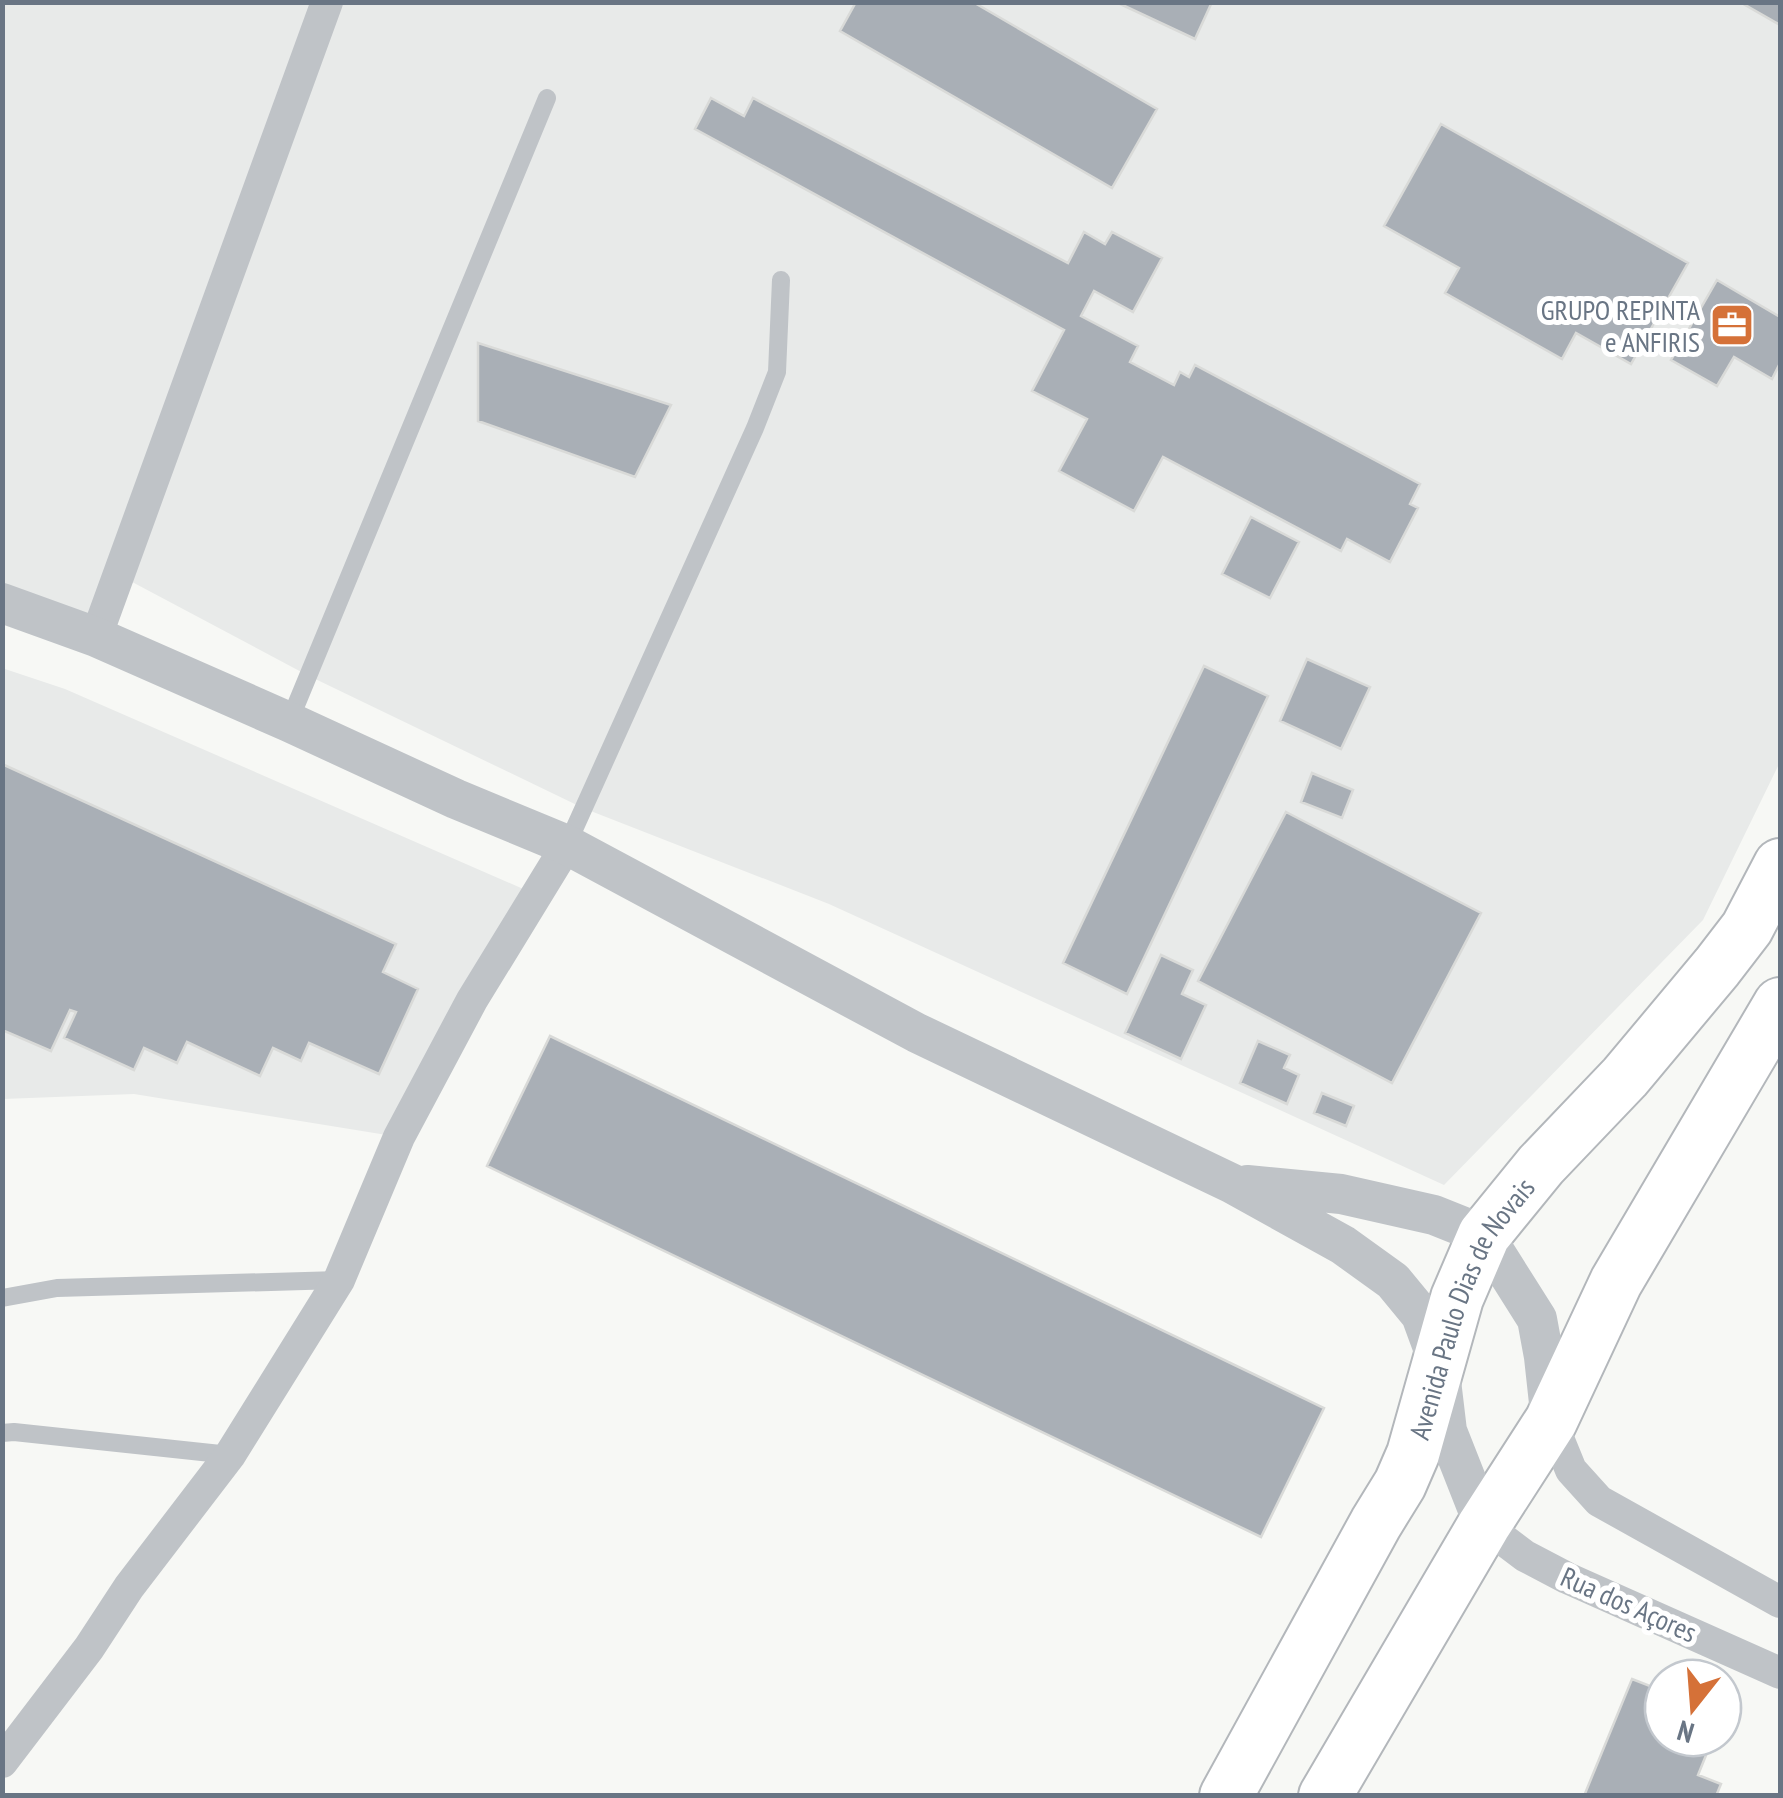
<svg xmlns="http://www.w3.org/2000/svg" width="1783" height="1798" font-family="'PT Sans Narrow',sans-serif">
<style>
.built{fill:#e8eae9}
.building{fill:#a9afb6;stroke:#d9dad8;stroke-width:2.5}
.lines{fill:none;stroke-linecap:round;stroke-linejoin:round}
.primary-casing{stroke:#b3b7bb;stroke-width:56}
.service{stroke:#bfc3c7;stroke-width:18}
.minor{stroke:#bfc3c7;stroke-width:32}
.tertiary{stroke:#bfc3c7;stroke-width:40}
.primary{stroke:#fff;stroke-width:52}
.labels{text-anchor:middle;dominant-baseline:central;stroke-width:10;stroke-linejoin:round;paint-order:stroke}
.poi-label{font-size:28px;fill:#697584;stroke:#fff;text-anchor:end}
.street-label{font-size:28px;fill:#697584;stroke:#fff}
</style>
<rect width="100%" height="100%" fill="#f7f8f5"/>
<path class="built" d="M3,3H1780V762L1703,920L1444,1185L829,904L583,808L307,675L119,575L96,637L3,607Z
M2,668L65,689L537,895L399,1137L134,1094L3,1099Z"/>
<path class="building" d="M856,2H973L1157,109L1112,188L840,31Z
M1116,2H1212L1195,39Z
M1740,2H1780V25Z
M711,98L744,116L753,98L1068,263L1084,232L1105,244L1112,232L1162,258L1133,312L1094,291L1081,316L1138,346L1130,362L1174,385L1180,372L1189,377L1195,365L1420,484L1410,504L1418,508L1390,562L1347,539L1341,551L1163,457L1134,511L1059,471L1087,419L1032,391L1064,330L695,129Z
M1441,124L1688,263L1631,364L1576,333L1562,359L1445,293L1459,268L1384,226Z
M1717,280L1780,317V363L1772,379L1734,357L1717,386L1671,360Z
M478,343L671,405L635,477L478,421Z
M1251,517L1299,542L1270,598L1222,574Z
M1307,659L1370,687L1341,749L1280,721Z
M1204,666L1268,696L1127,994L1063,963Z
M2,764L396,944L383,972L418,989L379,1074L309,1043L301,1061L273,1048L260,1076L187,1042L177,1063L144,1048L134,1070L64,1038L76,1012L70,1010L51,1051L2,1030Z
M1312,773L1353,790L1342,818L1301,802Z
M1286,812L1481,913L1392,1083L1198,981Z
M1161,955L1193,970L1182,994L1206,1005L1181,1059L1125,1033Z
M550,1036L1324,1408L1261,1537L487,1166Z
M1258,1041L1290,1055L1284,1068L1299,1075L1287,1104L1240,1083Z
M1322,1093L1354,1106L1346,1126L1314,1113Z
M1632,1679L1663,1691V1738H1713L1698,1775L1721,1784L1716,1796H1584Z"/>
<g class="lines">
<defs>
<g id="primary">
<path id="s1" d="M1226,1796L1376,1523L1400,1484L1413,1454L1457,1298L1484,1235L1541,1165L1625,1077L1717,967L1747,928L1780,865"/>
<path d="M1325,1796L1484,1525L1551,1421L1616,1282L1780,1004"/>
</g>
</defs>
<use href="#primary" class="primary-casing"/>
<path class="service" d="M289,722L547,98
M567,845L755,428L777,372L781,280
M2,1298L57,1288L339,1280
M2,1433L14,1432L230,1455"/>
<path class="minor" d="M96,637L327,2
M1551,1421L1571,1470L1599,1501L1780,1602
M1484,1525L1525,1556L1567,1578L1780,1673
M2,1762L89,1648L129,1587L230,1455L339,1280L399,1137L472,1000L567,845"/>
<path class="tertiary" d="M2,603L96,637L289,722L456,799L567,845L917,1033L1233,1184L1343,1245L1393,1281L1421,1315L1439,1364L1447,1431L1484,1525
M1247,1185L1341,1194L1434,1215L1484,1235L1537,1319L1544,1357L1551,1421"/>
<use href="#primary" class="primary"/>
</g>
<defs>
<symbol id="office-square" viewBox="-11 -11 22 22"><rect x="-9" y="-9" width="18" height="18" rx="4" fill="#d57138" stroke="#fff"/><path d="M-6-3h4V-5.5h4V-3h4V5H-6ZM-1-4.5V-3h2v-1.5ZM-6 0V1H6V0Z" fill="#fff"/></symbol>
</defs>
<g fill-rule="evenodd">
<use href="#office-square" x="1707" y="300" width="50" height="50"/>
</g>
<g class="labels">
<g class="poi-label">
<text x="1700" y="309">GRUPO REPINTA<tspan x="1700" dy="32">e ANFIRIS</tspan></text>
</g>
<g class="street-label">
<text stroke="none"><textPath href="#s1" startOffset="548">Avenida Paulo Dias de Novais</textPath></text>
<text transform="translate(1629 1604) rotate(24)">Rua dos Açores</text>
</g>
</g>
<rect width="1783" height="1798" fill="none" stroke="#697584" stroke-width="10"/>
<g transform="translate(1693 1708) rotate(197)"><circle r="48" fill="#ffffff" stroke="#c3c8ce" stroke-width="2.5"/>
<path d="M0-8L18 38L0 25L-18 38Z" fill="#d57138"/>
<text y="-15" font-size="28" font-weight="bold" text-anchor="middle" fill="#697584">N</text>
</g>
</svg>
